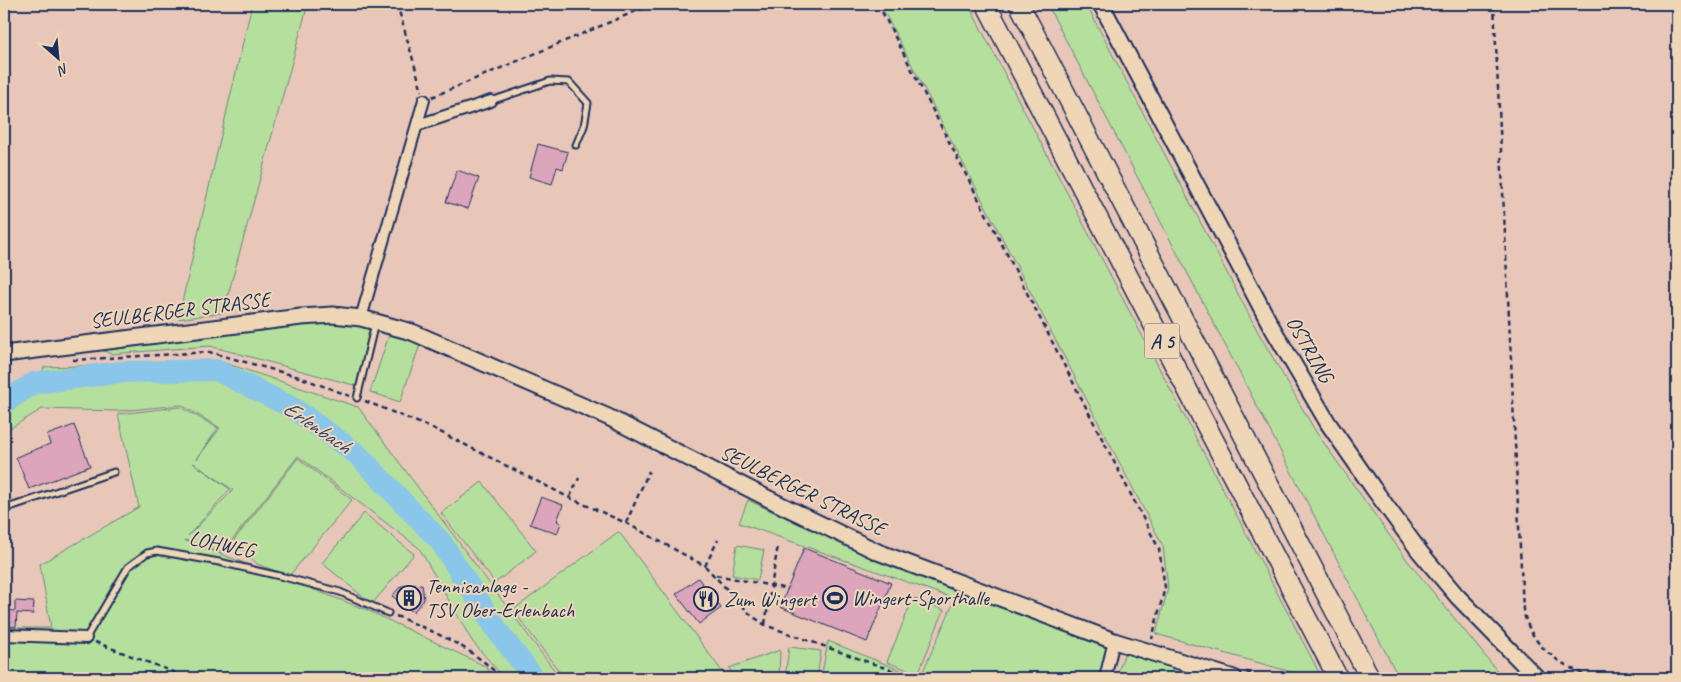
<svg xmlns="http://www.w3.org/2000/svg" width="1681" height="682" font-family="Caveat,sans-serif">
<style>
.green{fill:#b5df9c;stroke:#68877d;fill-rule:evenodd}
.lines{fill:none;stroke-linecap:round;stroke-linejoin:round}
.river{stroke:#89c6e9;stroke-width:22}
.building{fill:#dca5bc;stroke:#1b2f5e}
.lane-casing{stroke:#1b2f5e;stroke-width:9}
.street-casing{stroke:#1b2f5e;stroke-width:14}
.secondary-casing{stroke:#1b2f5e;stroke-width:19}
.highway-casing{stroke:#1b2f5e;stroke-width:22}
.path{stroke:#1b2f5e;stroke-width:2.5;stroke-dasharray:5 4;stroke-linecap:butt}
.lane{stroke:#efd6b7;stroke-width:5}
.street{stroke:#efd6b7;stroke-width:10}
.secondary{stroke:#efd6b7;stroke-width:15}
.highway{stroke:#efd6b7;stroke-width:19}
.labels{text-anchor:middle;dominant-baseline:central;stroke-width:4;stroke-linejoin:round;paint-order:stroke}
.shield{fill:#efd6b7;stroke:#5b6179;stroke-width:1}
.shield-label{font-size:20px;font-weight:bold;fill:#1b2f5e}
.street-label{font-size:21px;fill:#1b2f5e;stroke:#efd6b7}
.poi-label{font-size:21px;fill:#1b2f5e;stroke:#efd6b7;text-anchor:start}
.water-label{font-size:22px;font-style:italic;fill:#2c4673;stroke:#efd6b7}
</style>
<rect width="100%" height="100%" fill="#e9c7b8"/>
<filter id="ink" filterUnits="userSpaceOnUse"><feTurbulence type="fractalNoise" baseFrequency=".02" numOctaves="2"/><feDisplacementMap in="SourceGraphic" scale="10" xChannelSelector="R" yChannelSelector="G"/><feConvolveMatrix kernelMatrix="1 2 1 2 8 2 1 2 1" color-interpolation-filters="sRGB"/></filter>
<g filter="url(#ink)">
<path class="green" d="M252,4H308L223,313L178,319Z
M880,4H968L1322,678H1313L1156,634L1168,588L1163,546Z
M1047,4H1086L1258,332L1316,432L1407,560L1503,678H1399Z
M305,310L374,314L357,386L210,346L111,354L81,341L269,313Z
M391,329L422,339L400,402L370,392Z
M222,362L358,407L560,678H504L472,641L419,548L298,456L222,553L184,540L367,610L485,666L495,678H7L9,628H51L40,564L139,507L118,414L180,407L218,428L197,459L220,428L181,405L119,411L42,409L4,432V415L35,394L44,367ZM193,463L233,490L188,536L230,489Z
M298,458L352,500L289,576L257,564L234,540Z
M482,482L536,551L495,583L441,513Z
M748,500L876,560L1109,647L1104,678H821L828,641L920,678L955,599L739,523Z
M364,513L414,554L372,604L322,563Z
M618,532H619L727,678H564L513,610Z
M737,545L764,550L758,580L732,575Z
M913,598L944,610L918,674L887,662Z
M789,647L821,651L817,678H785Z
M780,650L779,678H735L729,668Z
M1125,652L1216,678H1116Z"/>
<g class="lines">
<path class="river" d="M4,402L34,383L122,372L216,370L293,408L357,454L441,542L499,633L534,678"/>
</g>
<path class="building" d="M538,144L568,152L563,169L557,167L552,184L529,177Z
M457,170L479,178L468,209L446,202Z
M74,425L90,466L29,489L16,457L50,444L47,435Z
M541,497L563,505L557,521L561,523L557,534L530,524Z
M804,548L891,583L867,642L780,607Z
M698,578L721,608L699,624L676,594Z
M422,584L424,600L413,612L392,596L401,586Z
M15,601L34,602L33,614L17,613L16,627L4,626V610L15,611Z"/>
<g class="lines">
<defs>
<path id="lane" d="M491,101L550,81L569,82L588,103L584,126L576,145
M357,398L375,323
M4,508L13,506L114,472
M86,638L128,567L147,553L157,551L219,562L284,577L340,592L388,613"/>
<path id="street" d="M418,125L491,101
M361,318L424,100
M4,635L86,638
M1105,678L1114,641"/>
<path id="secondary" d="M1101,4L1270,324L1328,423L1373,488L1420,552L1457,596L1537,678
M4,354L301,317L333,315L361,318L412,332L608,417L777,503L878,552L1114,641L1234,678"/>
<path id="highway" d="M986,4L1338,678
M1019,4L1370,678"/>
</defs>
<use href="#lane" class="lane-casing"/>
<use href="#street" class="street-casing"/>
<use href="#secondary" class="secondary-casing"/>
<use href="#highway" class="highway-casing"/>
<path class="path" d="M397,4L422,91
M878,4L1159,549L1165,587L1152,639
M1494,4L1523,610C1532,648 1557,662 1591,678
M432,97L653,4
M73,360L209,352L299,377L350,396
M365,401L434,429L570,498L626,523L705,566L751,615L765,625L913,678
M570,497L579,478
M626,523L649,471
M705,566L718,540
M716,575L788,589
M396,616C434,632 473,647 501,678
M765,624L778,545
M95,642L189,678
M1246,672L1266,678"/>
<use href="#lane" class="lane"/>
<use href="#street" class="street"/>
<use href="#secondary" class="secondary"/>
<use href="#highway" class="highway"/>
</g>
</g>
<defs>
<symbol id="building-ring" viewBox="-11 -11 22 22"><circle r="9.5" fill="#efd6b7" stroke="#1b2f5e" stroke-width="1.5"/><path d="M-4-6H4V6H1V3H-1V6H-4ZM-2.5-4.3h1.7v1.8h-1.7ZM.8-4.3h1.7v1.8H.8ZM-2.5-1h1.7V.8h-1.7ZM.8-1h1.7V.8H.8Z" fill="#1b2f5e"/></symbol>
<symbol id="stadium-ring" viewBox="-11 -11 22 22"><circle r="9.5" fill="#efd6b7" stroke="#1b2f5e" stroke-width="1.5"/><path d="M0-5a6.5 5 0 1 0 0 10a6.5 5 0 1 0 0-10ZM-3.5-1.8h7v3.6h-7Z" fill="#1b2f5e"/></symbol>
<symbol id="restaurant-ring" viewBox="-11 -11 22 22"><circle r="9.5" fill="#efd6b7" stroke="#1b2f5e" stroke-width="1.5"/><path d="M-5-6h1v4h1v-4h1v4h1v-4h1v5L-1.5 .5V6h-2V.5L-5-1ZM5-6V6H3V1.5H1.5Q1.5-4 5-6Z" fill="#1b2f5e"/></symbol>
</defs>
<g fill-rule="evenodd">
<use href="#building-ring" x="395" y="584" width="28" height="28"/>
<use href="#stadium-ring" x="821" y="584" width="28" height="28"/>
<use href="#restaurant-ring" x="692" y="585" width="28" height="28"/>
</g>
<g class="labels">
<rect class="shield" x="1144.5" y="323.5" width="35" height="35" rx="4"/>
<g class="shield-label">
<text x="1162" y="341">A 5</text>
</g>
<g class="street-label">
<text transform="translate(180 310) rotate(-7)">SEULBERGER STRASSE</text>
<text transform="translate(1310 349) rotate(60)">OSTRING</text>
<text transform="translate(803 490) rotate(26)">SEULBERGER STRASSE</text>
<text transform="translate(222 544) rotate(12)">LOHWEG</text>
</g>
<g class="poi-label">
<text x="426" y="586">Tennisanlage -<tspan x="426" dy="24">TSV Ober-Erlenbach</tspan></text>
<text x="852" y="598">Wingert-Sporthalle</text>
<text x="724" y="599">Zum Wingert</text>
</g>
<g class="water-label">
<text transform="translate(317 427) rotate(34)">Erlenbach</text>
</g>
</g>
<rect width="1681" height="682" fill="none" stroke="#efd6b7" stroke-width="20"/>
<rect x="10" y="10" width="1661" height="662" fill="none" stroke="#1b2f5e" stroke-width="2" filter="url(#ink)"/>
<g transform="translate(58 58) rotate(153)" stroke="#efd6b7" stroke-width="4" paint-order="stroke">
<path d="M0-4L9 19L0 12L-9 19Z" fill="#1b2f5e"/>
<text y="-8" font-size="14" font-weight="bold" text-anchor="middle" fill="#1b2f5e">N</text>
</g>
</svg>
